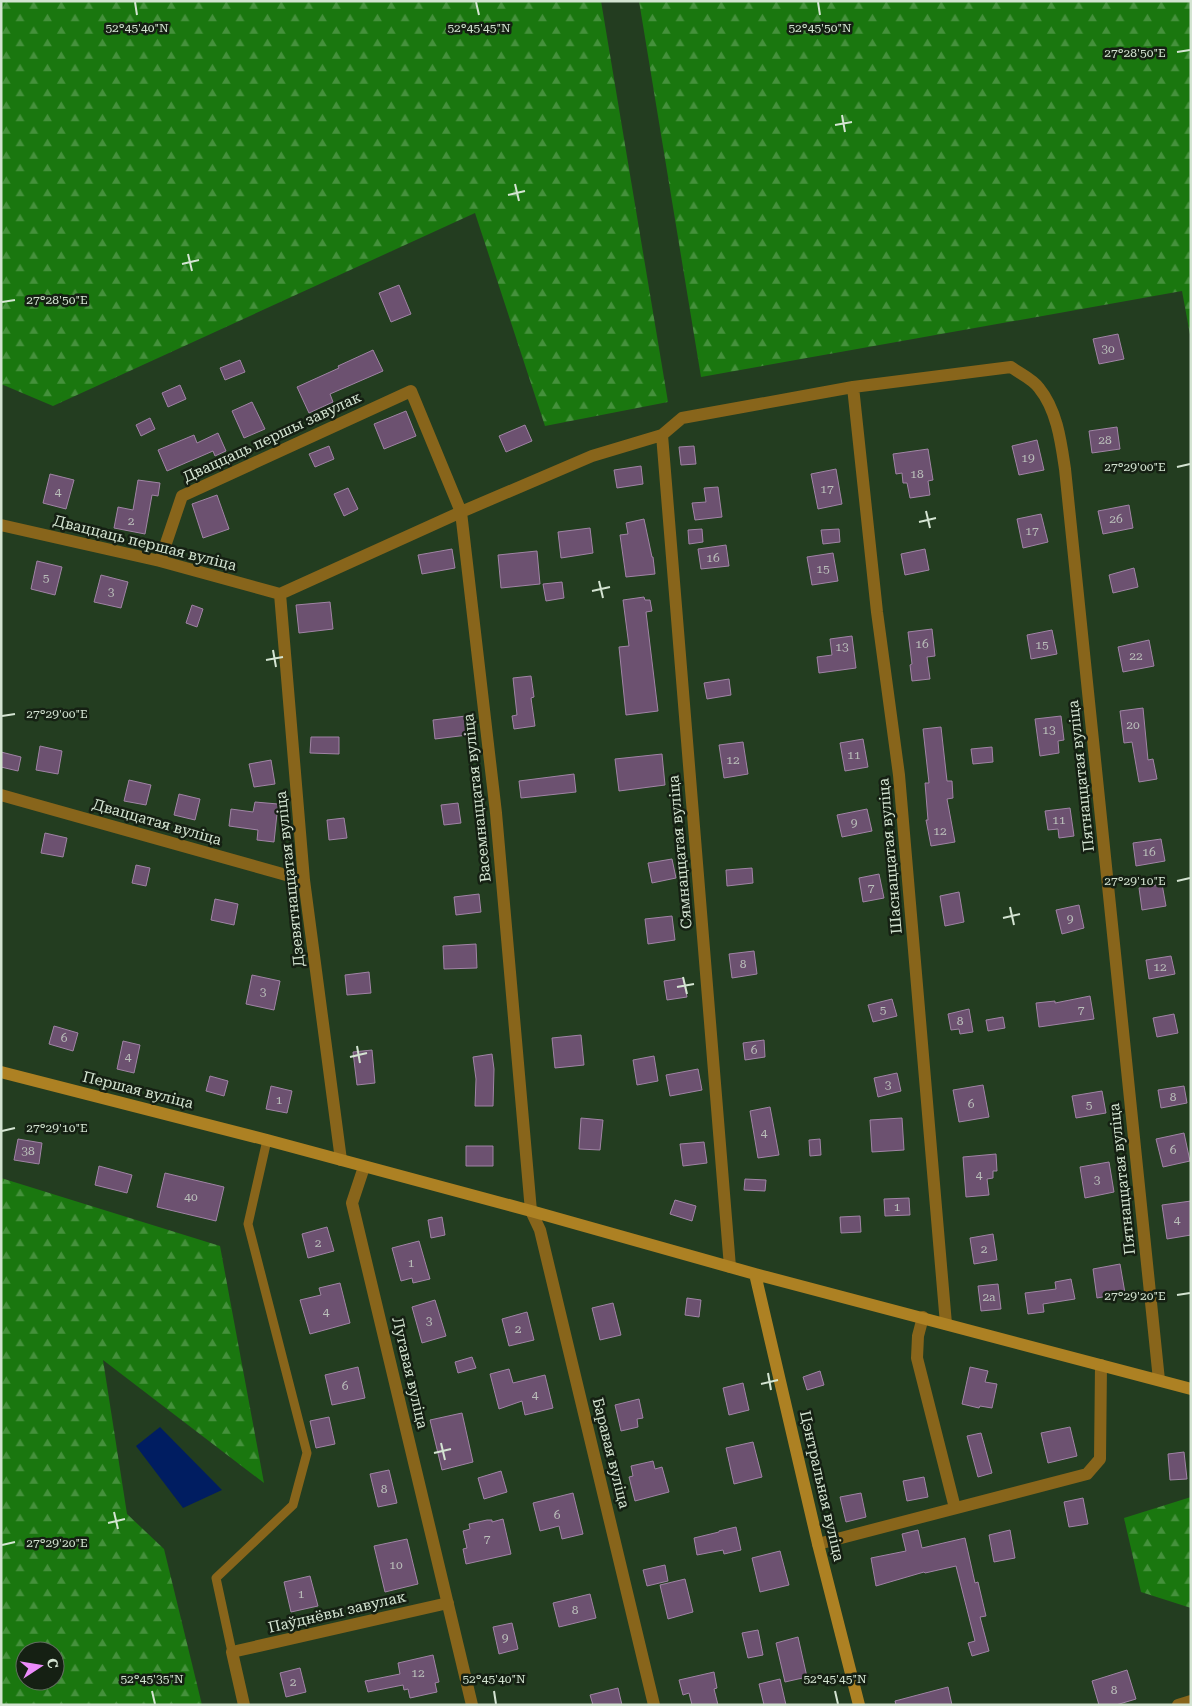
<svg xmlns="http://www.w3.org/2000/svg" width="1192" height="1706" font-family="'Roboto Serif',serif">
<style>
.forest{fill:url(#forest-firs);fill-rule:evenodd}
.water{fill:#001d61}
.building{fill:#6c5170;stroke:#a084a5}
.lines{fill:none;stroke-linecap:round;stroke-linejoin:round}
.lane{stroke:#88651b;stroke-width:9}
.street{stroke:#88651b;stroke-width:12}
.secondary{stroke:#ad8123;stroke-width:12}
.ticks{fill:none;stroke:#d4e4d2;stroke-width:2}
.labels{text-anchor:middle;dominant-baseline:central;stroke-width:5;stroke-linejoin:round;paint-order:stroke}
.number-label{font-size:12px;fill:#babfba}
.street-label{font-size:15px;fill:#d4e4d2;stroke:#152013}
.ticks-label{font-size:12px;text-anchor:middle;fill:#d4e4d2;stroke:#152013;stroke-width:5;stroke-linejoin:round;paint-order:stroke}
</style>
<defs>
<pattern id="forest-firs" width="22" height="20" patternUnits="userSpaceOnUse" patternTransform="scale(1.25)"><rect width="22" height="20" fill="#1a770f"/><path d="M5 1l3.5 6h-7zM16 11l3.5 6h-7z" fill="#45913c"/></pattern>
</defs>
<rect width="100%" height="100%" fill="#233d20"/>
<path class="forest" d="M1,1H601L668,402L545,426L475,213L53,406L1,384Z
M639,1H1191V340L1182,291L701,377Z
M1,1178L220,1246L264,1483L103,1360L127,1514L164,1549L202,1705H1ZM25,1651H55V1681H25Z
M1191,1497V1608L1141,1592L1124,1518Z"/>
<path class="water" d="M160,1427L222,1490L183,1508L136,1446Z"/>
<path class="building" d="M399,285L411,314L391,322L379,293Z
M1118,334L1124,359L1099,364L1093,339Z
M373,350L383,371L330,394L333,402L309,413L297,387L339,368L338,366Z
M240,360L245,372L225,380L220,368Z
M180,385L186,399L168,407L162,393Z
M252,402L265,429L244,438L232,411Z
M406,411L416,436L384,449L374,424Z
M150,418L155,429L141,436L136,425Z
M525,425L532,441L506,452L499,436Z
M1117,427L1120,449L1092,453L1089,431Z
M218,433L226,451L215,456L213,451L167,471L158,450L194,435L197,443Z
M1037,440L1044,470L1019,475L1012,446Z
M329,446L334,459L315,467L309,454Z
M694,446L696,464L681,465L679,447Z
M928,449L933,480L928,481L930,495L910,498L907,483H903L902,473L896,474L893,454Z
M641,466L643,484L617,488L614,470Z
M836,469L842,504L818,509L811,474Z
M50,474L74,480L66,509L43,503Z
M138,480L160,483L158,496L152,495L145,534L114,528L118,507L133,510Z
M718,487L722,517L695,520L692,503L706,502L704,488Z
M348,488L358,509L344,516L334,494Z
M217,495L229,529L203,538L192,504Z
M1129,505L1133,528L1103,534L1098,511Z
M1041,514L1048,542L1023,548L1017,519Z
M644,519L652,557H653L655,574L626,577L620,535L628,534L626,523Z
M590,528L593,553L561,558L558,532Z
M702,529L703,542L689,544L688,530Z
M839,529L840,542L823,544L821,530Z
M726,545L729,566L701,569L698,549Z
M452,549L455,568L422,574L418,555Z
M925,549L929,570L905,575L901,554Z
M537,551L540,584L501,588L498,555Z
M833,553L838,581L812,585L807,557Z
M37,561L62,567L55,595L31,589Z
M1134,568L1138,587L1113,593L1109,575Z
M101,575L128,582L121,608L94,602Z
M562,582L564,598L546,601L543,584Z
M644,597L645,600H650L652,611L646,612L658,711L626,715L619,647L629,646L623,600Z
M330,602L333,629L299,633L296,605Z
M192,605L203,609L197,627L186,623Z
M932,629L935,656L927,657L930,679L912,681L910,665L912,664L908,632Z
M1052,630L1057,654L1031,659L1027,635Z
M852,636L856,668L819,673L817,657L832,655L830,639Z
M1149,640L1154,666L1123,672L1118,647Z
M531,676L534,697L531,698L535,726L514,729L512,716L517,715L513,678Z
M729,679L731,695L707,699L704,683Z
M1143,708L1148,760L1153,759L1157,779L1139,782L1132,742L1124,743L1120,711Z
M466,716L468,735L435,739L433,720Z
M1061,716L1064,740L1058,741L1059,753L1040,756L1035,719Z
M941,727L947,781H952L953,798L947,799L955,842L931,846L926,820H928L925,783H929L923,729Z
M311,737H339V754L310,753Z
M863,739L868,767L845,771L840,743Z
M743,742L748,774L724,778L719,745Z
M40,746L62,751L58,774L36,770Z
M992,747L993,762L973,764L971,749Z
M1,752L21,757L18,771L1,767Z
M662,754L665,785L619,791L615,759Z
M271,760L275,784L254,787L249,764Z
M574,774L576,792L521,798L519,781Z
M129,780L151,785L146,805L124,801Z
M179,794L200,799L195,820L174,815Z
M255,802L278,804L274,842L257,840L258,830L229,826L231,809L253,812Z
M458,803L461,823L444,825L441,805Z
M1070,808L1074,836L1059,838L1058,829L1048,830L1045,811Z
M867,809L872,831L842,837L837,815Z
M344,818L347,838L329,840L327,820Z
M45,833L67,838L63,857L41,853Z
M1161,839L1165,861L1136,866L1133,843Z
M672,859L676,878L652,883L648,863Z
M136,865L150,868L146,886L132,883Z
M752,868L753,883L727,886L726,870Z
M879,874L884,898L863,902L859,878Z
M1162,884L1166,906L1142,910L1139,888Z
M959,892L964,922L945,926L940,896Z
M479,894L481,912L456,915L454,897Z
M215,899L238,904L234,925L211,920Z
M1079,905L1084,928L1062,934L1056,910Z
M672,916L675,940L648,944L645,919Z
M476,944L477,968L444,969L443,946Z
M754,951L757,974L732,978L729,954Z
M1171,956L1175,974L1149,979L1146,960Z
M369,972L371,993L347,995L345,975Z
M252,975L280,981L274,1010L246,1004Z
M683,978L687,997L667,1000L664,981Z
M1090,996L1094,1019L1039,1027L1036,1003L1055,1001V1003Z
M892,999L897,1016L873,1022L868,1005Z
M969,1009L973,1032L960,1034L959,1029L951,1030L948,1014Z
M1174,1014L1178,1033L1157,1037L1153,1018Z
M1003,1017L1005,1028L988,1031L986,1020Z
M54,1026L78,1033L73,1051L49,1044Z
M581,1035L584,1065L555,1068L552,1038Z
M764,1040L765,1057L745,1060L743,1043Z
M123,1041L140,1045L134,1073L117,1069Z
M372,1050L375,1083L357,1085L353,1052Z
M492,1054L494,1069L493,1106H475L476,1079L473,1057Z
M654,1056L658,1081L637,1085L633,1060Z
M698,1069L702,1090L670,1096L666,1075Z
M897,1073L901,1091L878,1097L874,1078Z
M210,1076L228,1081L224,1096L206,1091Z
M983,1085L989,1117L959,1122L953,1090Z
M271,1086L292,1091L287,1113L266,1109Z
M1184,1086L1187,1103L1161,1108L1158,1090Z
M1102,1091L1106,1113L1076,1118L1072,1096Z
M770,1107L779,1155L758,1158L750,1111Z
M581,1118L603,1120L600,1150L579,1149Z
M902,1118L904,1150L872,1152L870,1120Z
M1184,1133L1190,1161L1163,1167L1156,1139Z
M18,1139L42,1143L39,1164L14,1160Z
M820,1139L821,1155L810,1156L809,1140Z
M704,1142L707,1163L683,1166L680,1144Z
M466,1146H493V1166H466Z
M996,1154L997,1171H993V1178L987,1179L989,1195L966,1197L963,1157Z
M1109,1162L1114,1192L1085,1198L1080,1167Z
M99,1166L132,1175L127,1193L95,1185Z
M165,1173L224,1187L216,1221L157,1207Z
M745,1179L766,1180L765,1191L744,1190Z
M909,1198L910,1215L885,1216L884,1199Z
M675,1200L696,1206L692,1221L670,1214Z
M1191,1201V1235L1167,1239L1162,1205Z
M860,1216L861,1232L841,1233L840,1217Z
M442,1217L445,1235L431,1238L428,1220Z
M327,1227L334,1251L308,1258L302,1234Z
M993,1234L997,1260L974,1264L970,1238Z
M419,1241L430,1279L413,1283L412,1278L401,1281L392,1248Z
M1120,1264L1125,1293L1097,1298L1093,1269Z
M1071,1279L1075,1299L1043,1304L1044,1312L1028,1314L1025,1293L1056,1289L1055,1282Z
M340,1283L350,1323L310,1334L300,1300L321,1295L319,1288Z
M998,1284L1001,1309L981,1311L978,1286Z
M687,1298L701,1300L699,1317L685,1315Z
M435,1300L446,1336L422,1343L412,1307Z
M613,1303L621,1335L600,1340L592,1308Z
M527,1312L534,1340L509,1346L502,1319Z
M472,1357L476,1368L458,1373L455,1362Z
M358,1367L365,1398L332,1405L325,1375Z
M970,1367L988,1371L985,1382L997,1384L992,1408L980,1406L979,1408L962,1404Z
M509,1369L513,1383L545,1375L553,1408L525,1415L522,1401L499,1409L490,1374Z
M820,1371L824,1385L807,1390L803,1377Z
M743,1383L749,1410L729,1415L723,1388Z
M639,1399L643,1418L637,1419L638,1427L621,1431L615,1405Z
M462,1413L473,1462L442,1470L430,1420Z
M329,1417L335,1444L316,1448L310,1421Z
M1070,1427L1077,1456L1048,1463L1041,1433Z
M981,1433L992,1473L978,1477L967,1436Z
M753,1442L762,1477L734,1484L726,1448Z
M1184,1452L1187,1479L1170,1480L1168,1454Z
M653,1461L655,1469L662,1467L669,1492L635,1501L629,1477L633,1476L631,1466Z
M389,1470L397,1503L378,1507L370,1474Z
M501,1471L507,1492L484,1499L478,1478Z
M924,1477L928,1497L907,1501L903,1481Z
M573,1493L583,1534L562,1539L559,1526L540,1531L533,1503Z
M861,1493L866,1517L846,1522L840,1497Z
M1083,1498L1088,1524L1069,1527L1064,1502Z
M503,1519L511,1554L466,1564L463,1549L467,1548L463,1531L470,1529L469,1524L487,1520H492V1522Z
M736,1527L741,1550L724,1554L723,1550L697,1555L694,1538L719,1532V1531Z
M918,1530L922,1548L965,1538L975,1583L978,1582L986,1616L980,1617L989,1651L972,1656L968,1643L975,1641L956,1566L925,1573L924,1572L876,1586L871,1558L906,1551L902,1534Z
M1010,1530L1015,1558L994,1562L989,1535Z
M407,1539L418,1584L385,1592L374,1546Z
M780,1551L789,1585L760,1592L752,1558Z
M665,1565L668,1581L647,1586L643,1570Z
M310,1576L318,1606L291,1612L284,1582Z
M685,1579L693,1612L668,1619L660,1585Z
M590,1594L596,1618L559,1627L553,1603Z
M512,1623L518,1649L499,1654L493,1627Z
M758,1630L763,1655L748,1658L742,1633Z
M798,1637L807,1677L785,1682L776,1643Z
M433,1655L439,1682L435,1683L437,1692L410,1698L408,1689L404,1690L403,1685L368,1692L365,1681L400,1674L398,1663Z
M300,1668L306,1692L286,1697L280,1673Z
M1127,1670L1136,1699L1116,1705H1099L1092,1681Z
M714,1672L717,1688L714,1689L718,1705H692L689,1693L683,1695L679,1680Z
M780,1679L786,1705H764L759,1684Z
M948,1687L952,1705H896L895,1701Z
M618,1688L622,1705H593L590,1695Z"/>
<g class="lines">
<path class="lane" d="M232,1652L216,1578L293,1505L307,1453L248,1224L267,1140"/>
<path class="street" d="M853,387L877,612L899,775L946,1324
M662,435L730,1267
M1,525L160,561L280,594
M160,561L182,496L411,391L461,512L496,813L531,1211L540,1230L654,1705
M280,594L461,512L592,456L662,435L682,418L853,387L1011,367C1019,373 1033,379 1039,388C1057,410 1061,442 1065,469L1159,1380
M280,594L304,880L341,1160
M1,795L304,880
M364,1167L352,1203L472,1705
M923,1317L918,1336L917,1358L955,1508
M818,1544L1087,1474L1100,1459L1101,1365
M244,1705L232,1652L448,1603
M1178,1705L1191,1701"/>
<path class="secondary" d="M1,1072L267,1140L531,1211L755,1274L1191,1389
M755,1274L818,1544L859,1705"/>
</g>
<path class="ticks" d="M135,2L137,15M476,2L479,15M818,2L820,15M1177,52L1190,50M842,115L845,132M835,125L852,122M515,184L519,201M508,195L525,191M188,254L192,271M182,264L199,260M2,302L15,300M1177,467L1190,464M926,511L930,528M919,522L936,518M599,581L603,598M592,591L610,587M273,650L276,667M266,660L283,657M2,716L15,714M1177,881L1190,878M1010,907L1014,925M1003,918L1020,914M683,977L687,994M677,987L694,984M357,1046L360,1063M350,1057L367,1053M2,1131L15,1128M1177,1295L1190,1293M768,1373L771,1390M761,1384L778,1380M441,1443L445,1460M434,1453L451,1449M114,1512L118,1529M108,1523L125,1519M2,1545L15,1542M152,1691L155,1704M494,1691L496,1704M835,1691L838,1704"/>
<g class="labels">
<g class="number-label">
<text x="1108" y="349">30</text>
<text x="1105" y="440">28</text>
<text x="1028" y="458">19</text>
<text x="917" y="474">18</text>
<text x="827" y="489">17</text>
<text x="58" y="492">4</text>
<text x="1116" y="519">26</text>
<text x="131" y="521">2</text>
<text x="1032" y="531">17</text>
<text x="713" y="558">16</text>
<text x="823" y="569">15</text>
<text x="46" y="578">5</text>
<text x="111" y="592">3</text>
<text x="922" y="644">16</text>
<text x="1042" y="645">15</text>
<text x="842" y="647">13</text>
<text x="1136" y="656">22</text>
<text x="1133" y="725">20</text>
<text x="1049" y="730">13</text>
<text x="854" y="755">11</text>
<text x="733" y="760">12</text>
<text x="1059" y="820">11</text>
<text x="854" y="823">9</text>
<text x="940" y="831">12</text>
<text x="1149" y="852">16</text>
<text x="871" y="888">7</text>
<text x="1070" y="919">9</text>
<text x="743" y="964">8</text>
<text x="1160" y="967">12</text>
<text x="263" y="992">3</text>
<text x="883" y="1010">5</text>
<text x="1081" y="1010">7</text>
<text x="960" y="1021">8</text>
<text x="64" y="1038">6</text>
<text x="754" y="1050">6</text>
<text x="128" y="1057">4</text>
<text x="888" y="1085">3</text>
<text x="1173" y="1097">8</text>
<text x="279" y="1100">1</text>
<text x="971" y="1104">6</text>
<text x="1089" y="1105">5</text>
<text x="764" y="1133">4</text>
<text x="1173" y="1150">6</text>
<text x="28" y="1151">38</text>
<text x="979" y="1175">4</text>
<text x="1097" y="1180">3</text>
<text x="191" y="1197">40</text>
<text x="897" y="1207">1</text>
<text x="1177" y="1220">4</text>
<text x="318" y="1243">2</text>
<text x="984" y="1249">2</text>
<text x="411" y="1263">1</text>
<text x="989" y="1297">2а</text>
<text x="326" y="1312">4</text>
<text x="429" y="1321">3</text>
<text x="518" y="1329">2</text>
<text x="345" y="1386">6</text>
<text x="535" y="1395">4</text>
<text x="384" y="1489">8</text>
<text x="557" y="1515">6</text>
<text x="487" y="1539">7</text>
<text x="396" y="1565">10</text>
<text x="301" y="1594">1</text>
<text x="575" y="1610">8</text>
<text x="505" y="1638">9</text>
<text x="418" y="1673">12</text>
<text x="293" y="1682">2</text>
<text x="1114" y="1690">8</text>
</g>
<g class="street-label">
<text transform="translate(272 437) rotate(-25)">Дваццаць першы завулак</text>
<text transform="translate(145 543) rotate(14)">Дваццаць першая вуліца</text>
<text transform="translate(1081 776) rotate(-96)">Пятнаццатая вуліца</text>
<text transform="translate(477 798) rotate(-96)">Васемнаццатая вуліца</text>
<text transform="translate(157 822) rotate(16)">Дваццатая вуліца</text>
<text transform="translate(680 852) rotate(-95)">Сямнаццатая вуліца</text>
<text transform="translate(890 856) rotate(-95)">Шаснаццатая вуліца</text>
<text transform="translate(290 879) rotate(-96)">Дзевятнаццатая вуліца</text>
<text transform="translate(138 1090) rotate(14)">Першая вуліца</text>
<text transform="translate(1122 1179) rotate(-96)">Пятнаццатая вуліца</text>
<text transform="translate(410 1373) rotate(77)">Лугавая вуліца</text>
<text transform="translate(611 1453) rotate(76)">Баравая вуліца</text>
<text transform="translate(822 1486) rotate(77)">Цэнтральная вуліца</text>
<text transform="translate(337 1612) rotate(-13)">Паўднёвы завулак</text>
</g>
</g>
<g class="ticks-label">
<text x="137" y="32">52°45'40"N</text>
<text x="479" y="32">52°45'45"N</text>
<text x="820" y="32">52°45'50"N</text>
<text x="1135" y="57">27°28'50"E</text>
<text x="57" y="304">27°28'50"E</text>
<text x="1135" y="471">27°29'00"E</text>
<text x="57" y="718">27°29'00"E</text>
<text x="1135" y="885">27°29'10"E</text>
<text x="57" y="1132">27°29'10"E</text>
<text x="1135" y="1300">27°29'20"E</text>
<text x="57" y="1547">27°29'20"E</text>
<text x="152" y="1683">52°45'35"N</text>
<text x="494" y="1683">52°45'40"N</text>
<text x="835" y="1683">52°45'45"N</text>
</g>
<rect width="1192" height="1706" fill="none" stroke="#d4e4d2" stroke-width="5"/>
<g transform="translate(40 1666) rotate(78)"><circle r="24" fill="#152013" stroke="#616e5f"/>
<path d="M0-4L9 19L0 12L-9 19Z" fill="#ec8cfb"/>
<text y="-8" font-size="14" font-weight="bold" text-anchor="middle" fill="#d4e4d2">С</text>
</g>
</svg>
